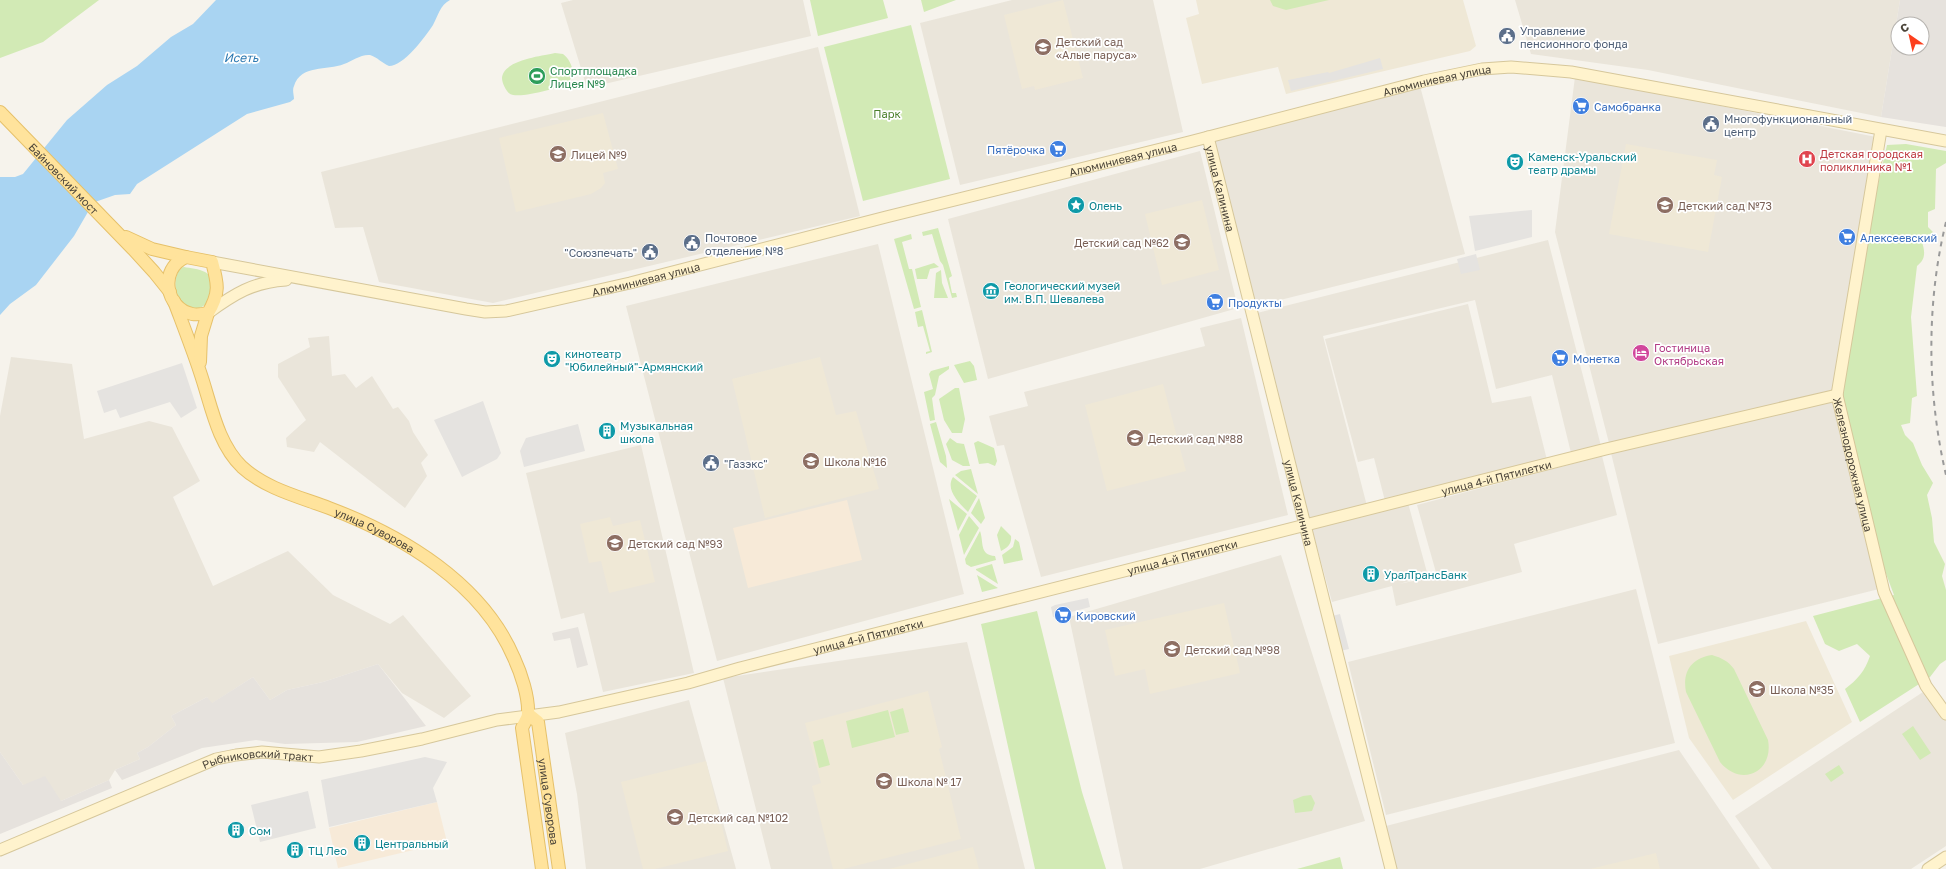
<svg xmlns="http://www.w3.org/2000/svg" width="1946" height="869" font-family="'Golos Text',sans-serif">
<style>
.residential{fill:#eae5da}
.commercial{fill:#f7ead8}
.industrial{fill:#e6e2dd;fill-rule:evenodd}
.education{fill:#efe8d6}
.green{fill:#d2eab5}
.parking{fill:#e5e3e0}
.water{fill:#a9d4f2}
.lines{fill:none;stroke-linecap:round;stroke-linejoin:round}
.secondary-casing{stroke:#d6c79b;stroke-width:13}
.primary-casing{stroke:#e6c16a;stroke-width:14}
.secondary{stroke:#fff3cd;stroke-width:11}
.primary{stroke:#ffe39c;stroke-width:12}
.rail{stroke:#9a9a9a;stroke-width:2;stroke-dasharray:5 5;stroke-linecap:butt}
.labels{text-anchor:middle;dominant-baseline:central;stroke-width:3.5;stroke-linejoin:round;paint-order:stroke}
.service-label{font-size:11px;fill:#4e5e75;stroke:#fff;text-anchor:start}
.education-label{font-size:11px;fill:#785e54;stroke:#fff;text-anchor:start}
.leisure-label{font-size:11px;fill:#27864d;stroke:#fff;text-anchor:start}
.street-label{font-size:11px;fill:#4b4439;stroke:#fff}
.shop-label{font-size:11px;fill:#366cbe;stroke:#fff;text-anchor:start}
.park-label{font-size:11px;fill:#4a7f2a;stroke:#fff}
.health-label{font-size:11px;fill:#be3a42;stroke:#fff;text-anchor:start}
.culture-label{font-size:11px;fill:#0d838f;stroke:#fff;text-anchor:start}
.hotel-label{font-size:11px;fill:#b23c85;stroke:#fff;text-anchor:start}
.water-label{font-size:12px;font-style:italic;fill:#2e7ab2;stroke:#fff}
</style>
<rect width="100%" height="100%" fill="#f6f3ec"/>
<path class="residential" d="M573,0H803L811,36L587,88L561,3Z
M1012,0H1153L1183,132L960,185L920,23Z
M1515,0H1900L1881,117L1648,70L1531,54Z
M818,47L860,216L493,303L379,282L363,227L335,228L321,172Z
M1575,77L1876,137L1833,392L1609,443L1555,232Z
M1420,86L1465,254L1256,306L1213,140Z
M1200,151L1238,308L988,379L948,219Z
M1548,240L1601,446L1571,453L1552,375L1496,389L1475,300L1323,336L1367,506L1310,521L1257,313Z
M878,244L964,594L717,661L626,306Z
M1468,304L1492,403L1531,396L1547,460L1385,501L1374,458L1358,462L1325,339Z
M1241,318L1288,515L1041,577L1004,445L997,446L989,416L1028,406L1024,392L1205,346L1200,328Z
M329,336L332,376L345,374L356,388L372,376L393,409L398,407L409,421L413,432L428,455L421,463L427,476L405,508L320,442L314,452L287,447L286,438L306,420L278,377V364L310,347L308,338Z
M11,357L72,364L84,439L149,421L172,427L200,481L173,497L213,586L288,551L333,595L390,624L403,615L471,696L444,718L402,693L378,664L323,682L287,690L270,700L253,677L211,704L207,697L171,716L176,725L148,747L137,753L140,759L115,770L109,780L61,801L23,785L0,752V416Z
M1834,400L1879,589L1658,644L1611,453Z
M641,445L694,673L603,692L584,613L561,619L526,473Z
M1602,456L1617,515L1514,544L1522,572L1396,606L1392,586L1332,602L1312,529L1408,503L1428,576L1399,584L1437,576L1417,505Z
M1281,555L1365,821L1200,869H1123L1069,617Z
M1636,589L1675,743L1386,815L1348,662Z
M967,642L1025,869H771L723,678Z
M1926,690L1946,720V846L1911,869H1772L1735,816Z
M689,700L736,869H586L577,794L565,733Z
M1679,750L1760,869H1397L1386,826Z"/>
<path class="commercial" d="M847,500L862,560L748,588L733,528Z
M437,802L447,842L338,868L329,828Z"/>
<path class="industrial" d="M1900,0H1946V127L1881,117ZM1898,24H1922V48H1898Z
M578,627L588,665L577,668L570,638L554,641L552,633Z
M378,664L426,726L357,742L285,744L256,740L202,748L122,780L115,770L140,759L137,753L148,747L176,725L171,716L207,697L212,703L253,677L270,700L287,690L323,682Z
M0,752L23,785L45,776L61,801L109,780L112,788L0,834Z"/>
<path class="education" d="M1063,0L1083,78L1035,90L1034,86L1022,89L1004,15Z
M1196,0H1463L1476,46L1470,51L1286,94L1278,67L1202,84L1186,18L1199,14Z
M603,113L618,169L603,173L605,183L601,188L591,194L516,212L499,138Z
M1626,144L1717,160L1714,175L1722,177L1708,252L1609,234Z
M1202,200L1219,270L1162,285L1145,214Z
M820,357L836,415L856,411L879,489L765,518L732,379Z
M1163,384L1186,471L1107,491L1085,405Z
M610,517L613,526L640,520L655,582L609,593L601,561L589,563L580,524Z
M1224,603L1240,673L1150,694L1145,669L1115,676L1105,630Z
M1806,621L1852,722L1733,800L1689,738L1669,656Z
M928,691L942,747L939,749L961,839L843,869H833L812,786L821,783L805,723Z
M706,761L728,851L655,869H643L621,782Z
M973,847L979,869H889Z
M1656,853L1660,869H1590Z"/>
<path class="green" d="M0,0H99L43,42L0,58Z
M810,0H883L888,18L818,36Z
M921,0H956L924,12Z
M1270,0H1329L1286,10L1273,6Z
M911,25L950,179L863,201L824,47Z
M555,53L563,54C570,59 577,73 569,81C563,88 519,99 510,94C506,91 502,83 502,78C503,60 542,56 555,53Z
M1906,144L1946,151V163L1936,169L1935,209L1928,212V227L1933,232L1922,242C1925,252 1926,259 1917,266L1911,317L1917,396L1912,398L1910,423L1901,425L1905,435L1913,443L1922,465L1933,483L1927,495L1932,518L1934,542L1945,564L1942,576L1946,590V660L1940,664L1930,677L1860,722L1845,689C1857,680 1865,671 1870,656L1857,644L1839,651L1825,644L1813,616L1894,595L1882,563L1841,394L1872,211L1887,145Z
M938,228L952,276L949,278L952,293H956L957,297L952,298L943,265L940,261L932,234L923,236L922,232Z
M911,234L912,239L902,242L909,269H912L921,307L914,309L894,239Z
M934,263L939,267L930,269L927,279H917L915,269Z
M184,267C190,268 199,269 205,272C219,279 210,316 190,307C184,304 180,301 177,294C174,285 175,276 180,268Z
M941,270L942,283L948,298H934L936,273Z
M922,310L932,352L926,354V352L930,351L923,326L918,327L915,312Z
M970,361L974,366L977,380L964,383L954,365Z
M949,366V369L939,376L935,395L932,398L935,420L930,421L924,392L933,389L929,374L931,371Z
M955,388H959L965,419L962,433H952L944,420L939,399Z
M936,422L946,456L947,468L940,462L930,424Z
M950,438L957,443L964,444L970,466H963L952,460L946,444Z
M978,441L994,448L997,461L995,466L988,463L979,464L974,443Z
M971,469L978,494L955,475L961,471Z
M953,477L977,496L968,512C959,503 945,490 953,477Z
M979,498L985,518L981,524L971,513Z
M949,499L967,514L958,531Z
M969,516L979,528L964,555L959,535Z
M1001,526L1011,536C1012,543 1008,548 1001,551L997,535Z
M980,531C984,542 979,555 995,556L996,560L971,567L966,564L965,559Z
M1015,539L1019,542L1023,560L1004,564L1002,555L1013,547Z
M992,564L998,584L976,570V569Z
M977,575L998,588L982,592Z
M1037,611L1082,792L1106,869H1035L981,624Z
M1712,655C1722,658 1728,661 1734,669L1768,740C1774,772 1741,788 1720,762L1686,692C1682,671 1692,658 1712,655Z
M903,708L909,732L896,735L890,712Z
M888,710L895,737L852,748L846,721Z
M1913,726L1931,753L1920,760L1902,734Z
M823,739L830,765L819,768L813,742Z
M1839,765L1844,773L1831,782L1825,774Z
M1311,795L1315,803L1312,811L1295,813L1293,800L1303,796Z
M1340,857L1343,869H1297Z"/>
<path class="parking" d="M1380,58L1383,69L1291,91L1288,80L1328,72L1329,73Z
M1532,210V237L1475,251L1469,216Z
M1476,254L1480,270L1461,274L1457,259Z
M182,363L197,408L181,418L170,402L120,418L116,409L104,413L97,391Z
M483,401L501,453L497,459L462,477L434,420Z
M578,424L585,451L524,467L520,451L526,438Z
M1088,598L1090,607L1053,617L1051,607L1055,605Z
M1340,614L1349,649L1340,651L1332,616Z
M425,757L447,762L433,788L437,802L329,827L321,780Z
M308,791L316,828L260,842L251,805Z"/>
<path class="water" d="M216,0H450C440,5 438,16 433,25C425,37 404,66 389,66C382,63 377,57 370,55C361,54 352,61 344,64C327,71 301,64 294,86C292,90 294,95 294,99L290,102L247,114L137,184L130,194L115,195L95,202L92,205L74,236L36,285L10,304L0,315V177H15L23,174L67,120L107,85L137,66L171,37L193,24Z"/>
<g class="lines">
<defs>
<g id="secondary">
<path id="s1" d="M1881,130L1837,395L1884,592L1926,686L1946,714"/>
<path id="s2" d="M1208,137L1391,869"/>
<path id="s3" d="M212,262L466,309L485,312L506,311L630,283L886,217L1189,142L1424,81L1482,69L1511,67L1571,72L1946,141"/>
<path d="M208,313C234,294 253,282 286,280"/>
<path id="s4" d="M0,850L216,759L236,755L262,752L319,757L361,751L422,739L497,720L559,712L688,683L740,668L1606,449L1837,395"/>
<path d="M1928,869L1946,857"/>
</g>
<g id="primary">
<path id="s5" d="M0,112L133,249L154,272L170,292"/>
<path d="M126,237L152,249L186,257"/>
<path d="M186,257L212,262C218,284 220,293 208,313C203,314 197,315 192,314C166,309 158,269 186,257Z"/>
<path id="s6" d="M174,301C183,325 192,348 200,372C211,404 217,443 242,467C266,489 300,497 329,508C403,536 482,583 514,658C521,673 529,697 528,714C528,718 524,723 522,728L542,869"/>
<path d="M200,362L201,336L208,313"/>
<path id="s7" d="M528,714L538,722L559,869"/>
</g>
</defs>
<use href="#secondary" class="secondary-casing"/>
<use href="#primary" class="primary-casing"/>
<use href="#secondary" class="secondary"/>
<use href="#primary" class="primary"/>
<path class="rail" d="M1946,222C1926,304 1927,393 1946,475"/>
</g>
<defs>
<symbol id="civic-disc" viewBox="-11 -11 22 22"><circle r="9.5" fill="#5c6f8a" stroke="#fff"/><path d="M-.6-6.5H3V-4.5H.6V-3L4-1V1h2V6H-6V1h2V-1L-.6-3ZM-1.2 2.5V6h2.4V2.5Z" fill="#fff"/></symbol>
<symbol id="school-disc" viewBox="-11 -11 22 22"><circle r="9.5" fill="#8d6e63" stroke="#fff"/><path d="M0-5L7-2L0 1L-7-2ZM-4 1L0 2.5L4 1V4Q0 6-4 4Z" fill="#fff"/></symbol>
<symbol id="stadium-disc" viewBox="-11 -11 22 22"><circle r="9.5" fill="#2e9e5b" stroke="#fff"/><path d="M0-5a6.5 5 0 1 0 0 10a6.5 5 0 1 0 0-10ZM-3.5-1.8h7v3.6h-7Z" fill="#fff"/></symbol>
<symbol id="supermarket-disc" viewBox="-11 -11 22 22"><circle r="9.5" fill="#3f7fe0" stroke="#fff"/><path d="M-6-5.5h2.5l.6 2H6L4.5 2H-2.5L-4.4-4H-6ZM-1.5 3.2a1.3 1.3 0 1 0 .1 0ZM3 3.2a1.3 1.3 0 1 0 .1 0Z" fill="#fff"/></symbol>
<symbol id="hospital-disc" viewBox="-11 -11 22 22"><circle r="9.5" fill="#e0444e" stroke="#fff"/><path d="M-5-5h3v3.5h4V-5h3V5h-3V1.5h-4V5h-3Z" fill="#fff"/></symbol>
<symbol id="theatre-disc" viewBox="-11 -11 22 22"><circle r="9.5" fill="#0f9aa8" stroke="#fff"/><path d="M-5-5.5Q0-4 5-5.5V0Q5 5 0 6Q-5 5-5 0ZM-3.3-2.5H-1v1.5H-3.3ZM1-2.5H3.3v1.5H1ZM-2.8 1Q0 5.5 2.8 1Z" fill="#fff"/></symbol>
<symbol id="sight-disc" viewBox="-11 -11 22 22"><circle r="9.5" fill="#0f9aa8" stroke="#fff"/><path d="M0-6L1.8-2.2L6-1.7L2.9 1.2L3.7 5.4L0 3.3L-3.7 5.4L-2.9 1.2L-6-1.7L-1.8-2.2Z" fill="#fff"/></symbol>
<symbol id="museum-disc" viewBox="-11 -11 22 22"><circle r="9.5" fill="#0f9aa8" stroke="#fff"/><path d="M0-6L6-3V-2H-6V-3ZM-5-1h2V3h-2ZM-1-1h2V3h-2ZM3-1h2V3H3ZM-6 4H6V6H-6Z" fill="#fff"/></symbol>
<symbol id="hotel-disc" viewBox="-11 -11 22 22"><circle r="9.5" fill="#d1479c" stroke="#fff"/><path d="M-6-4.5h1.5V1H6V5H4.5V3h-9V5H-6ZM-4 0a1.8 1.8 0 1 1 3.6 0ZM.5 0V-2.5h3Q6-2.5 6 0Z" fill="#fff"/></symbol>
<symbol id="building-disc" viewBox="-11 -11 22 22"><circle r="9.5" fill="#0f9aa8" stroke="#fff"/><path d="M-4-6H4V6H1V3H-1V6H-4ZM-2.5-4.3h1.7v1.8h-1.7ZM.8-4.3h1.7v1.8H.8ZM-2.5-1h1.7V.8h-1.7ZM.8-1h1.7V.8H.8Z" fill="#fff"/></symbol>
</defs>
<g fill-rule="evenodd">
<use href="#civic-disc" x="1497" y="26" width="20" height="20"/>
<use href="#school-disc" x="1033" y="37" width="20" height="20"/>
<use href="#stadium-disc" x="527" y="66" width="20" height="20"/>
<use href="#supermarket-disc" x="1571" y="96" width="20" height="20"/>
<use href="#civic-disc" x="1701" y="114" width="20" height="20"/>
<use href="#supermarket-disc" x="1048" y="139" width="20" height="20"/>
<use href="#school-disc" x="548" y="144" width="20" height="20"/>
<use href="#hospital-disc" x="1797" y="149" width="20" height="20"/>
<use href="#theatre-disc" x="1505" y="152" width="20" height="20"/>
<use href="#sight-disc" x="1066" y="195" width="20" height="20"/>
<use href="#school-disc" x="1655" y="195" width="20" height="20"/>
<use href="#supermarket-disc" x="1837" y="227" width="20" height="20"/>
<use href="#school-disc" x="1172" y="232" width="20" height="20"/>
<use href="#civic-disc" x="682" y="233" width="20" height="20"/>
<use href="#civic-disc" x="640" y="242" width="20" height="20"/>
<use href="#museum-disc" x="981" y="281" width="20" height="20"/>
<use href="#supermarket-disc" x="1205" y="292" width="20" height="20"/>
<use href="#hotel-disc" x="1631" y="343" width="20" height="20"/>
<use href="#supermarket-disc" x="1550" y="348" width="20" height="20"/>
<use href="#theatre-disc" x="542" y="349" width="20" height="20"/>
<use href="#building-disc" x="597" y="421" width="20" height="20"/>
<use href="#school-disc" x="1125" y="428" width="20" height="20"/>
<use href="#school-disc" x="801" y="451" width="20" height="20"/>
<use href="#civic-disc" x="701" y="453" width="20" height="20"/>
<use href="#school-disc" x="605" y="533" width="20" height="20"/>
<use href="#building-disc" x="1361" y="564" width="20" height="20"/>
<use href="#supermarket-disc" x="1053" y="605" width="20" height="20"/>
<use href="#school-disc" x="1162" y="639" width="20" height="20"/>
<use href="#school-disc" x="1747" y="679" width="20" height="20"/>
<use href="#school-disc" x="874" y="771" width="20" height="20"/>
<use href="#school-disc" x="665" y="807" width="20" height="20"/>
<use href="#building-disc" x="226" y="820" width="20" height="20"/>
<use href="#building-disc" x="352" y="833" width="20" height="20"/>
<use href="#building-disc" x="285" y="840" width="20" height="20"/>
</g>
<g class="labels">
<g class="service-label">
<text x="1520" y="30">Управление<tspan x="1520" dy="13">пенсионного фонда</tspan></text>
<text x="1724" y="118">Многофункциональный<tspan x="1724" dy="13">центр</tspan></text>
<text x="705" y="237">Почтовое<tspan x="705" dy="13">отделение №8</tspan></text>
<text x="637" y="252" text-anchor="end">"Союзпечать"</text>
<text x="724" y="463">"Газэкс"</text>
</g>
<g class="education-label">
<text x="1056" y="41">Детский сад<tspan x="1056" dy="13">«Алые паруса»</tspan></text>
<text x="571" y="154">Лицей №9</text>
<text x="1678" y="205">Детский сад №73</text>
<text x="1169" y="242" text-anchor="end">Детский сад №62</text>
<text x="1148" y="438">Детский сад №88</text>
<text x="824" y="461">Школа №16</text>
<text x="628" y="543">Детский сад №93</text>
<text x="1185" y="649">Детский сад №98</text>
<text x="1770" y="689">Школа №35</text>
<text x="897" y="781">Школа № 17</text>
<text x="688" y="817">Детский сад №102</text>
</g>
<g class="leisure-label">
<text x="550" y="70">Спортплощадка<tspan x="550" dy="13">Лицея №9</tspan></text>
</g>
<g class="street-label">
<text stroke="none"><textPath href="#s3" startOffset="1258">Алюминиевая улица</textPath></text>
<text stroke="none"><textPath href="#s3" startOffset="934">Алюминиевая улица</textPath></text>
<text stroke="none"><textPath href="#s5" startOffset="92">Байновский мост</textPath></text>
<text stroke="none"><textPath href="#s2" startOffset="53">улица Калинина</textPath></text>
<text stroke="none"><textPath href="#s3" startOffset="442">Алюминиевая улица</textPath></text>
<text stroke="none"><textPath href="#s1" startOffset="340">Железнодорожная улица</textPath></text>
<text stroke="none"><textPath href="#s4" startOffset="1549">улица 4-й Пятилетки</textPath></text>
<text stroke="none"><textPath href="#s2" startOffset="377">улица Калинина</textPath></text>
<text stroke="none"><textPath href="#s6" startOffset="328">улица Суворова</textPath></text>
<text stroke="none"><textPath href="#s4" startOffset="1225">улица 4-й Пятилетки</textPath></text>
<text stroke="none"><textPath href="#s4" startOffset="901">улица 4-й Пятилетки</textPath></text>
<text stroke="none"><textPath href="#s4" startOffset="276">Рыбниковский тракт</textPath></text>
<text stroke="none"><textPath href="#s7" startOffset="93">улица Суворова</textPath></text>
</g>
<g class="shop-label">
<text x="1594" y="106">Самобранка</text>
<text x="1045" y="149" text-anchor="end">Пятёрочка</text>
<text x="1860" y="237">Алексеевский</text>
<text x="1228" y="302">Продукты</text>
<text x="1573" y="358">Монетка</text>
<text x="1076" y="615">Кировский</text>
</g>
<g class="park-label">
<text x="887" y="113">Парк</text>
</g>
<g class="health-label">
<text x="1820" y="153">Детская городская<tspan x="1820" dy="13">поликлиника №1</tspan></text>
</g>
<g class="culture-label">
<text x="1528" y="156">Каменск-Уральский<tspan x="1528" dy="13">театр драмы</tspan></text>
<text x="1089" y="205">Олень</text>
<text x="1004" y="285">Геологический музей<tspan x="1004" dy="13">им. В.П. Шевалева</tspan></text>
<text x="565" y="353">кинотеатр<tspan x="565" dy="13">"Юбилейный"-Армянский</tspan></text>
<text x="620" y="425">Музыкальная<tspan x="620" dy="13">школа</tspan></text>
<text x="1384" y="574">УралТрансБанк</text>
<text x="249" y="830">Сом</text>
<text x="375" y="843">Центральный</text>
<text x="308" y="850">ТЦ Лео</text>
</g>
<g class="hotel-label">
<text x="1654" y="347">Гостиница<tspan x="1654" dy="13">Октябрьская</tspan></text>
</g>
<g class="water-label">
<text x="241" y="57">Исеть</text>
</g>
</g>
<g transform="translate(1910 36) rotate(326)"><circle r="19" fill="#ffffff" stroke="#b7b4b0"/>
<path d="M0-3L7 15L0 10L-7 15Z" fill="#fc3f1d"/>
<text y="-6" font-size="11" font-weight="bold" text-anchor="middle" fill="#4b4439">С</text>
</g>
</svg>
